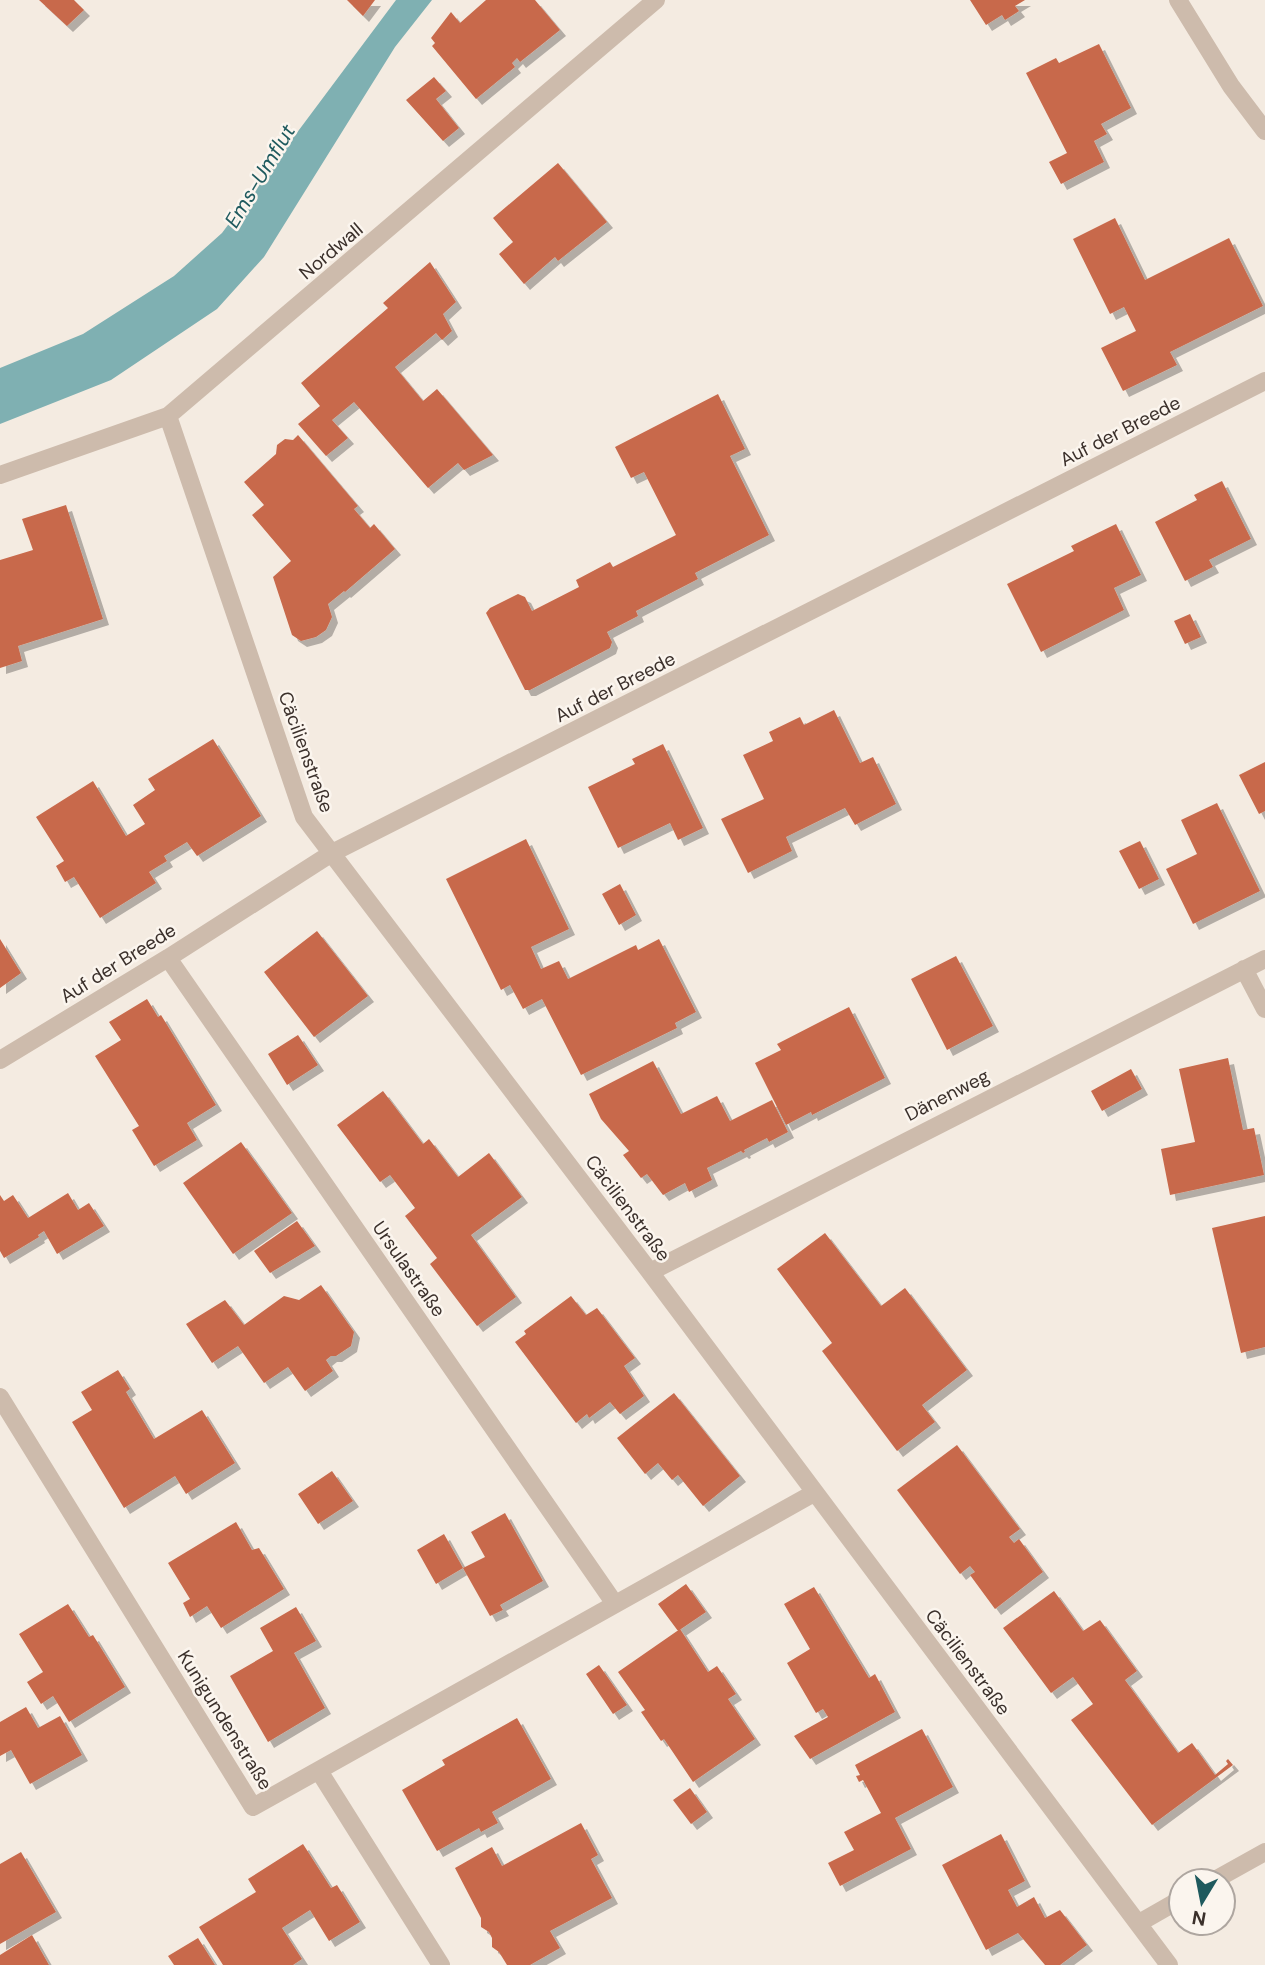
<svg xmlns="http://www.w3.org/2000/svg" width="1265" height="1965" font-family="'DM Sans',sans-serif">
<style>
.water{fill:#7fb0b2}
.building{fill:#c8694b;filter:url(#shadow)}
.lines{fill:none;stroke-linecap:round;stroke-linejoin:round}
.minor{stroke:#cdbbac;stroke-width:18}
.labels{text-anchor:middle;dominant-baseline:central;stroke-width:5;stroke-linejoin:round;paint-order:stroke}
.street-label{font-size:19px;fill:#3b302b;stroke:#fbf5ee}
.water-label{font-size:21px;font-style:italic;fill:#1f5a5e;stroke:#fbf5ee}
</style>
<defs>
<filter id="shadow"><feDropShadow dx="6" dy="6" stdDeviation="0" flood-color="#0004"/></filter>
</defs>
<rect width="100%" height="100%" fill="#f4ebe1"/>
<path class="water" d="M396,0H432L395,47L264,257L217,309L111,380L0,424V368L83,334L174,276L222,233Z"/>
<path class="building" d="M39,0H74L84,10L67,26Z
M347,0H375L363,16Z
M486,0H535L560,30L520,62L517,58L512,63L515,67L476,99L432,46L435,43L431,38L451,12L460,23Z
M970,0H1025L1015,6L1019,11L1005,20L1002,15L986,25Z
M1099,44L1131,108L1101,124L1107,134L1094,141L1104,162L1061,184L1049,162L1067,153L1026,73L1056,58L1059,63Z
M434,77L446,91L436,99L459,128L443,141L406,100Z
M558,163L607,222L558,261L555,257L524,284L499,254L513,242L493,218Z
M1115,218L1145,280L1229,238L1263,306L1170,352L1177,365L1123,391L1101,348L1136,331L1124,307L1110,314L1073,239Z
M430,262L456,302L443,314L452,331L442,340L436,333L395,367L423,401L437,389L493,455L464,470L458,463L428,488L354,402L332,420L348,438L326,456L298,424L320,406L301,383L388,308L383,303Z
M718,394L745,449L730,456L769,535L695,573L698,579L636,611L638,616L607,632L612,642L610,648L530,690H525L486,613L490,608L518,594L525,597L532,611L579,587L576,580L610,562L613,567L676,535L644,472L631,478L615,447Z
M298,435L358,506L354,509L370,528L374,524L395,549L345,592L344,591L328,604L332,617L326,630L316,637L301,641L292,635L273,577L291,561L252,515L264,505L244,482L276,454L277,445L285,439L293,440Z
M1222,481L1251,539L1209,560L1213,567L1185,581L1155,522L1197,500L1194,495Z
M66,505L103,619L18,646L22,661L0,668V560L33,550L22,519Z
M1116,524L1141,575L1114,588L1124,610L1041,652L1007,584L1074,551L1071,546Z
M1190,614L1201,637L1185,644L1174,621Z
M834,710L860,763L873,757L896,804L855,825L845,808L786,837L792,851L748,873L721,819L764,799L743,755L773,741L769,732L800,717L804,725Z
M213,739L261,816L197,856L187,842L164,856L167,861L149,872L156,883L100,918L74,877L65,882L56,866L64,861L36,817L93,781L126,836L145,824L133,805L155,790L148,779Z
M663,744L703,828L678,840L670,823L618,848L588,787L635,764L632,759Z
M1265,762V811L1259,814L1239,775Z
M1217,803L1260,891L1193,924L1166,869L1197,854L1181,820Z
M526,839L569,929L531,947L541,969L559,961L568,979L636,945L638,950L659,939L696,1012L675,1023L677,1028L581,1075L542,999L523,1009L510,985L501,990L446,879Z
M1140,841L1159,879L1139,889L1119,851Z
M620,884L636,915L619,925L602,894Z
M317,931L368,996L314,1037L264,972Z
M0,939L21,973L0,988Z
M956,956L993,1026L947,1050L911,979Z
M147,999L158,1017L161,1015L216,1105L187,1123L197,1140L154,1166L132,1130L139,1126L95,1056L121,1040L109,1022Z
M849,1007L885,1078L812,1115L811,1112L786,1125L755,1063L781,1050L777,1044Z
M298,1035L318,1065L287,1085L268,1054Z
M1228,1058L1243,1130L1254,1128L1264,1175L1170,1195L1161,1149L1195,1142L1179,1069Z
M653,1061L681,1114L717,1096L730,1121L772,1100L788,1132L769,1142L767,1138L744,1150L745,1152L743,1153L741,1151L707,1168L712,1180L689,1192L685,1183L663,1195L647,1174L641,1178L623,1155L629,1151L601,1119L589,1094Z
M1131,1069L1142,1089L1102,1111L1091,1091Z
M383,1091L423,1144L429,1139L458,1177L489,1153L522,1197L471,1235L516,1297L477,1326L430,1264L437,1258L405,1216L415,1208L390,1175L380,1182L337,1125Z
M241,1142L292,1213L233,1254L183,1183Z
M68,1193L78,1210L89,1203L104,1226L57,1254L44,1231L38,1235L39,1237L4,1258L0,1251V1195L4,1201L13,1195L28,1218Z
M1265,1216V1347L1241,1353L1212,1228Z
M297,1221L315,1246L270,1273L254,1251Z
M825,1233L881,1306L905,1288L967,1370L922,1405L935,1422L897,1451L822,1351L832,1343L777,1269Z
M321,1285L354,1332L351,1346L336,1356H331L326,1360L333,1371L305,1391L288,1367L264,1383L238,1346L212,1363L186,1324L225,1300L244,1325L284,1296L299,1300Z
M571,1296L586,1315L597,1308L635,1358L624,1366L644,1396L620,1414L610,1402L589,1418L587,1414L576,1423L515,1342L526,1334L524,1331Z
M118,1370L130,1389L126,1392L154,1439L202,1410L235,1463L186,1494L175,1476L124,1508L72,1422L92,1410L81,1392Z
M674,1393L740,1476L703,1506L678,1475L672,1480L658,1463L645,1474L617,1438Z
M957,1445L1020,1529L1009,1537L1014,1543L1019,1539L1043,1572L995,1609L970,1575L975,1572L970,1566L960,1574L897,1490Z
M332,1471L353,1501L318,1524L298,1494Z
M505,1513L543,1581L500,1605L503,1610L490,1616L463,1568L485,1557L471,1532Z
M236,1522L252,1550L259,1548L284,1589L221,1628L207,1606L190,1617L183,1603L190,1599L168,1563Z
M444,1534L463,1568L436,1584L417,1550Z
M686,1584L706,1612L678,1631L658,1604Z
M814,1587L869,1678L875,1674L895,1712L810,1759L794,1736L828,1717L823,1709L816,1713L787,1663L810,1649L784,1604Z
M1054,1591L1083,1631L1100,1620L1137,1671L1125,1680L1178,1753L1192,1743L1215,1775L1228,1764L1226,1761L1228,1759L1233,1765L1152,1825L1071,1720L1093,1704L1073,1677L1051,1693L1003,1628Z
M68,1604L89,1637L93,1635L125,1687L69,1722L53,1696L41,1704L27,1682L43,1672L19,1634Z
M296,1607L316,1641L294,1653L325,1708L268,1742L230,1676L273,1651L260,1628Z
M680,1629L708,1672L717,1666L736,1694L728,1699L755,1739L693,1782L664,1739L661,1741L641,1712L645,1710L618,1672Z
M599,1665L627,1705L613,1714L586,1674Z
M26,1707L38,1728L60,1716L82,1755L30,1784L11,1750L0,1756V1722Z
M517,1718L551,1779L492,1812L498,1823L481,1832L479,1828L437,1851L402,1790L445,1765L442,1760Z
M922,1729L953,1787L895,1818L911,1849L840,1886L828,1863L854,1850L844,1832L881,1813L863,1780L859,1782L856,1776L860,1775L855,1765Z
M690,1788L707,1812L691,1824L673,1800Z
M581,1823L598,1855L591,1859L612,1898L550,1931L560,1948L530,1965H507L499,1952L492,1947V1938L489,1932L481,1927V1918L455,1868L492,1847L502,1866Z
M1001,1834L1025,1881L1008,1890L1017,1907L1034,1897L1045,1918L1060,1910L1087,1945L1060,1965H1045L1018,1933L986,1950L942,1865Z
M303,1844L331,1888L337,1885L360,1922L329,1941L310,1910L282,1928L302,1959L293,1965H223L199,1927L256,1892L248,1879Z
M21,1852L56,1912L0,1944V1864Z
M32,1935L49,1965H0V1955Z
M198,1938L215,1965H174L168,1956Z"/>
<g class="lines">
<path class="minor" d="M1178,0L1231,86L1265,131
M168,416L304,817L650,1272L1169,1965
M0,475L168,416L656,0
M168,958L615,1604
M1244,969L1265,1009
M0,1060L168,958L332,853L1265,381
M650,1272L1265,959
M0,1397L253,1807L814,1493
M319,1771L441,1965
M1213,1881L1265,1852
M1139,1923L1181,1899"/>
</g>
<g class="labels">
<g class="street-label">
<text transform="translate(331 251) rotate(-40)">Nordwall</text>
<text transform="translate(1120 431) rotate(-27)">Auf der Breede</text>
<text transform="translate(615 687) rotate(-27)">Auf der Breede</text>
<text transform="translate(306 752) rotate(70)">Cäcilienstraße</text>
<text transform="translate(118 963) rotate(-32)">Auf der Breede</text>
<text transform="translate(947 1095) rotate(-27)">Dänenweg</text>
<text transform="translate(628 1208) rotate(53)">Cäcilienstraße</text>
<text transform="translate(409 1269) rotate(55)">Ursulastraße</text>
<text transform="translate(968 1662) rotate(53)">Cäcilienstraße</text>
<text transform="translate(225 1720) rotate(58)">Kunigundenstraße</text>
</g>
<g class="water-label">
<text transform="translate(260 176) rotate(-59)">Ems-Umflut</text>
</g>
</g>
<g transform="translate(1202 1902) rotate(190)"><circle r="33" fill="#fbf5ee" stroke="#aea6a0" stroke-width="2"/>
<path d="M0-5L12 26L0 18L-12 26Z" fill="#1f5a5e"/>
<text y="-10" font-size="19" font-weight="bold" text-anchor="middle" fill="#3b302b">N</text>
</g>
</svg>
